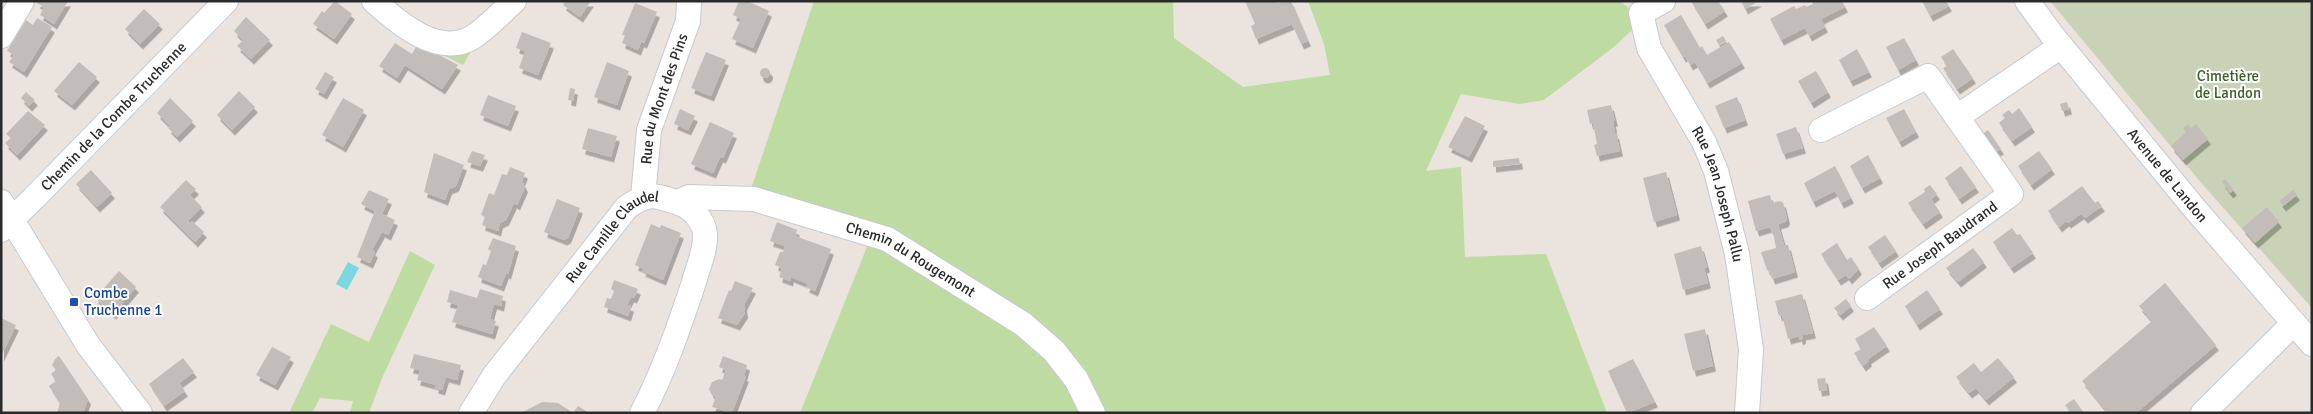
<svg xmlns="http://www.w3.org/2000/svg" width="2313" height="414" font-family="Signika,sans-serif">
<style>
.green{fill:#bedba1}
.cemetery{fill:#c9d2b7}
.water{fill:#7dd7e0}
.building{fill:#c3bdba;filter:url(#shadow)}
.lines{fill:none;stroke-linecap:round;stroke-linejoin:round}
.minor-casing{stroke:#c5cad2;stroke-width:26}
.minor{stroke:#fff;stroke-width:24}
.transit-dot{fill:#1a4fb4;stroke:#fff;stroke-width:2}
.labels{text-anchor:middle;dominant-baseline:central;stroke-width:4;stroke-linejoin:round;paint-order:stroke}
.park-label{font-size:15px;fill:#395f23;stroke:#fff}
.street-label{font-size:15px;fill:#2a2a2a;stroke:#fff}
.transit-label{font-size:15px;fill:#164399;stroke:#fff;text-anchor:start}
</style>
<defs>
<filter id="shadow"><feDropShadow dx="3" dy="5.5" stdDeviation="0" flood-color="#0004"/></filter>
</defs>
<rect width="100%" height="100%" fill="#ebe3de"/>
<path class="green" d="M814,1H1173L1174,38L1243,87L1330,75L1324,44L1308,1H1619L1632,10V30L1615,46L1544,100L1519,104L1461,94L1426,171L1461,167L1465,257L1546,254L1607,413H800L873,232L751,189Z
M474,46L463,65L431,49Z
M410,251L435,265L382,378L369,413H350L353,401L320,398L312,413H289L331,324L369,342Z"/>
<path class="cemetery" d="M2050,1H2312V308L2203,185Z"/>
<path class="water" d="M348,262L359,268L347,290L336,284Z"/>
<path class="building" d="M38,1H68L54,24L40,15L44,7L37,3Z
M335,1L352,14L334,39L313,24L322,11L324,13Z
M565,1H591L580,17L563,5Z
M739,1H747L769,11L753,48L732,39L741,19L733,15Z
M1245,1H1276V3L1291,1L1308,41L1301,44L1292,24L1256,39L1251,26L1255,24Z
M1694,1H1718L1725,11L1705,24L1692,3Z
M1741,1H1759L1745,9Z
M1812,1H1842L1845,7L1821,19L1825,27L1809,36L1805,28L1781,40L1770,19L1794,6L1796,9L1805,5L1806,7L1813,4Z
M1922,1H1946L1949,6L1930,16Z
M635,3L657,12L644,43L641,42L638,50L622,43L625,35H622Z
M144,9L160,24L140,44L125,29Z
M1681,15L1700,48L1702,46L1707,55L1729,42L1742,63L1707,83L1695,62L1690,65L1685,56L1683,57L1664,25Z
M246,17L270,40L251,59L237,46L243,40L234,31Z
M37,18L52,27L24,72L9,62L14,55L7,51L26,20L33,25Z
M522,32L551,43L538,75L519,68L525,51L516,48Z
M1723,36L1726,41L1719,45L1716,40Z
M1904,38L1916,60L1898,70L1886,47Z
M395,43L412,54L418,44L458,65L442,89L405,65L397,78L379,66Z
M1857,49L1869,72L1850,81L1839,60Z
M1953,49L1973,78L1957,89L1943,68L1947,66L1941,57Z
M706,52L726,60L711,96L691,88Z
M79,62L97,77L72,105L54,91Z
M607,62L629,71L617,105L594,97Z
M760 73a5 5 0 1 1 10 0a5 5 0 1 1-10 0Z
M1816,71L1828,92L1811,103L1798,81Z
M325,72L334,77L324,94L315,89Z
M570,88L575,89L573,101L568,100Z
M239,91L255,107L232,130L217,115Z
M26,92L35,100L29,106L21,98Z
M488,95L516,106L508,126L480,115Z
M1737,97L1745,120L1724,128L1715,106Z
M170,98L193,121L177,137L168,128L170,126L157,113Z
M343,98L364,110L343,147L322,135Z
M2067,102L2069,109L2062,111L2060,104Z
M1611,105L1615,121H1613L1615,134L1616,133L1620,151L1597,156L1594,145L1597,144L1593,123L1590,124L1587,110Z
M2019,108L2032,127L2012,141L1999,123L2005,118L2002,115L2009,110L2012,114Z
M680,109L695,116L688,130L674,124Z
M1904,109L1916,132L1899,142L1886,118Z
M28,111L45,125L17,155L5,143L11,138L6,134Z
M1465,116L1485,126L1469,157L1448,147Z
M710,122L734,133L723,158L720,157L713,173L691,164Z
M2188,124L2191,128L2196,124L2208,139L2183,160L2171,146L2186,132L2183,128Z
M1796,127L1803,148L1783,154L1776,134Z
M588,128L617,136L611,157L582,149Z
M1988,130L2001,149L1994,153L1981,135Z
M472,151L485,155L480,166L467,162Z
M2039,151L2052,169L2031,185L2018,166Z
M434,153L464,165L456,186L449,189L445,200L424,192Z
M1868,155L1880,178L1862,188L1850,166Z
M1519,158L1520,164L1493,167V161Z
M1835,166L1851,198L1841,203L1835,191L1813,202L1804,183Z
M1961,166L1976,187L1959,199L1945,178Z
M510,167L525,173L522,181L525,187L517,205L514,203L506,220L500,223L498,231L482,225L485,217L481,215L489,193L494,195L502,174L507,175Z
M91,170L112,193L97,207L76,184Z
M1666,172L1677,215L1654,222L1643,178Z
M2225,179L2234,190L2230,193L2222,182Z
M186,180L196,189L190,195L202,207L188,221L190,223L192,221L204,232L195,242L160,207Z
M1930,185L1937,194L1931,199L1940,212L1923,224L1908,203L1925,192L1924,189Z
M2082,186L2095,203L2098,201L2102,206L2085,218L2081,214L2068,223L2066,221L2059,227L2048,211Z
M369,190L389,199L382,214L395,220L388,235L382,232L372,250L375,252L370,263L357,257L375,211L361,204Z
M2293,190L2297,195L2283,206L2279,201Z
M1770,195L1772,203L1779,201L1783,202L1787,219L1785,222L1778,224L1784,245H1788L1795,272L1772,279L1769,270H1767L1761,252L1776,248L1774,237L1770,227L1756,231L1748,201Z
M557,199L580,208L568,238L564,240L544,232Z
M2267,207L2279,222L2255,243L2242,228Z
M777,222L797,230L795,236L831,249L815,291L806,287L808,284L791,277L790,281L779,277L782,268L775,265L780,252H783L785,246L770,241Z
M651,224L660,228L661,225L681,233L663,280L642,271L644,269L635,265Z
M2012,228L2017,235L2020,234L2033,253L2011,268L1993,242Z
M1885,235L1896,251L1879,263L1868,247Z
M493,238L516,246L508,274L506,273L501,286L478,277L483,264L486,265L491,251L488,249Z
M1837,243L1847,260L1851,257L1859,269L1849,279L1846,275L1838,280L1821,254Z
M1701,246L1707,267L1704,268L1708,283L1683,290L1674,254Z
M1973,248L1984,262L1958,282L1946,268Z
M119,271L136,287L113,314L95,298Z
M614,280L638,289L634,298L631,297L627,305L631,306L628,316L604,307L607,298L611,299L614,291L611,289Z
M735,281L753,288L744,305L745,313L737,325L718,318L729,290L731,291Z
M2165,283L2216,345L2136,413H2108L2082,381L2152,321L2139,306Z
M480,289L503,296L501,306L494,304L490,319L496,321L492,334L452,322L458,305L447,302L450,290L477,298Z
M1927,290L1940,309L1917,325L1905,306Z
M1802,294L1813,333L1803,335V338L1800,340L1799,336L1788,339L1782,315L1779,316L1775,301Z
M1846,299L1851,306L1840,315L1834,308Z
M1,318L16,325L1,356Z
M1874,327L1887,346L1868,359L1869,361L1863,366L1854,353L1861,349L1855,339Z
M1705,329L1713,366L1693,371L1684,334Z
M272,347L291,357L275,385L256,375Z
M414,354L461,365L457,380L446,377L442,390L435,388L436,385L417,380L420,370L410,368Z
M59,356L88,399L83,413H57L60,403L49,386L56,381L51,374L56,370L52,365L55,359Z
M723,356L747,365L744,376H746L732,413L712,407L716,397L712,395L709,389L712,382L719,379L722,380L726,370L719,367Z
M183,358L194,372L179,383L185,391L164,406L149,384Z
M1998,358L2014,377L1986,400L1976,388L1969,393L1956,377L1974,363L1981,372Z
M1633,359L1655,402L1627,413L1608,371Z
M1825,378L1827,390L1819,391L1817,379Z
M2074,399L2084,413H2071L2065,405Z
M542,402L558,403L573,413H521Z
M578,406L589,413H573Z"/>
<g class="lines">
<defs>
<g id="minor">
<path d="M374,1C398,23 439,58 473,37C488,27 501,13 514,1"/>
<path id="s1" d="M1663,1L1641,13L1649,48L1704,142L1716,171L1737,254L1751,349L1747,413"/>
<path id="s2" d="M2027,1L2052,35L2195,209L2312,344"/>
<path d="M1,36L22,1"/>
<path d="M1957,117L2061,46"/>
<path d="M1821,130L1928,76L2011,194L1867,298"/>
<path id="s3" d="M643,197L649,130L688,21L689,1"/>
<path d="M1,202L88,345L140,413"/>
<path id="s4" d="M679,202L689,197L754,199L887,239L1023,324L1054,351L1076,379L1093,413"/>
<path id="s5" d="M1,230L34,198L226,1"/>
<path id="s6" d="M471,413L494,376L627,207C648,193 652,194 676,202C690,206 704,219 705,234C706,250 698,267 694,282C679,327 664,371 642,413"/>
<path d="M2203,413L2293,324"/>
</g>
</defs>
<use href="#minor" class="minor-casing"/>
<use href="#minor" class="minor"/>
</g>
<rect class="transit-dot" x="69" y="297" width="10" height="10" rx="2.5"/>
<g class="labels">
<g class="park-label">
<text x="2228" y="76">Cimetière<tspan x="2228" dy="17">de Landon</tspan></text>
</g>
<g class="street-label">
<text stroke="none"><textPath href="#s3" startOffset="101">Rue du Mont des Pins</textPath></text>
<text stroke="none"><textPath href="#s5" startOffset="160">Chemin de la Combe Truchenne</textPath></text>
<text stroke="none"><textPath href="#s2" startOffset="224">Avenue de Landon</textPath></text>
<text stroke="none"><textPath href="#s1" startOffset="224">Rue Jean Joseph Pallu</textPath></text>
<text stroke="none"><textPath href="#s6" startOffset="229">Rue Camille Claudel</textPath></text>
<text transform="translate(1940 245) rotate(-36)">Rue Joseph Baudrand</text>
<text stroke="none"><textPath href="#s4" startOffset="245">Chemin du Rougemont</textPath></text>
</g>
<g class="transit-label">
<text x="84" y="293">Combe<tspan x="84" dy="17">Truchenne 1</tspan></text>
</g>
</g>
<rect width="2313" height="414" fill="none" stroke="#2a2a2a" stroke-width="5"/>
</svg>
